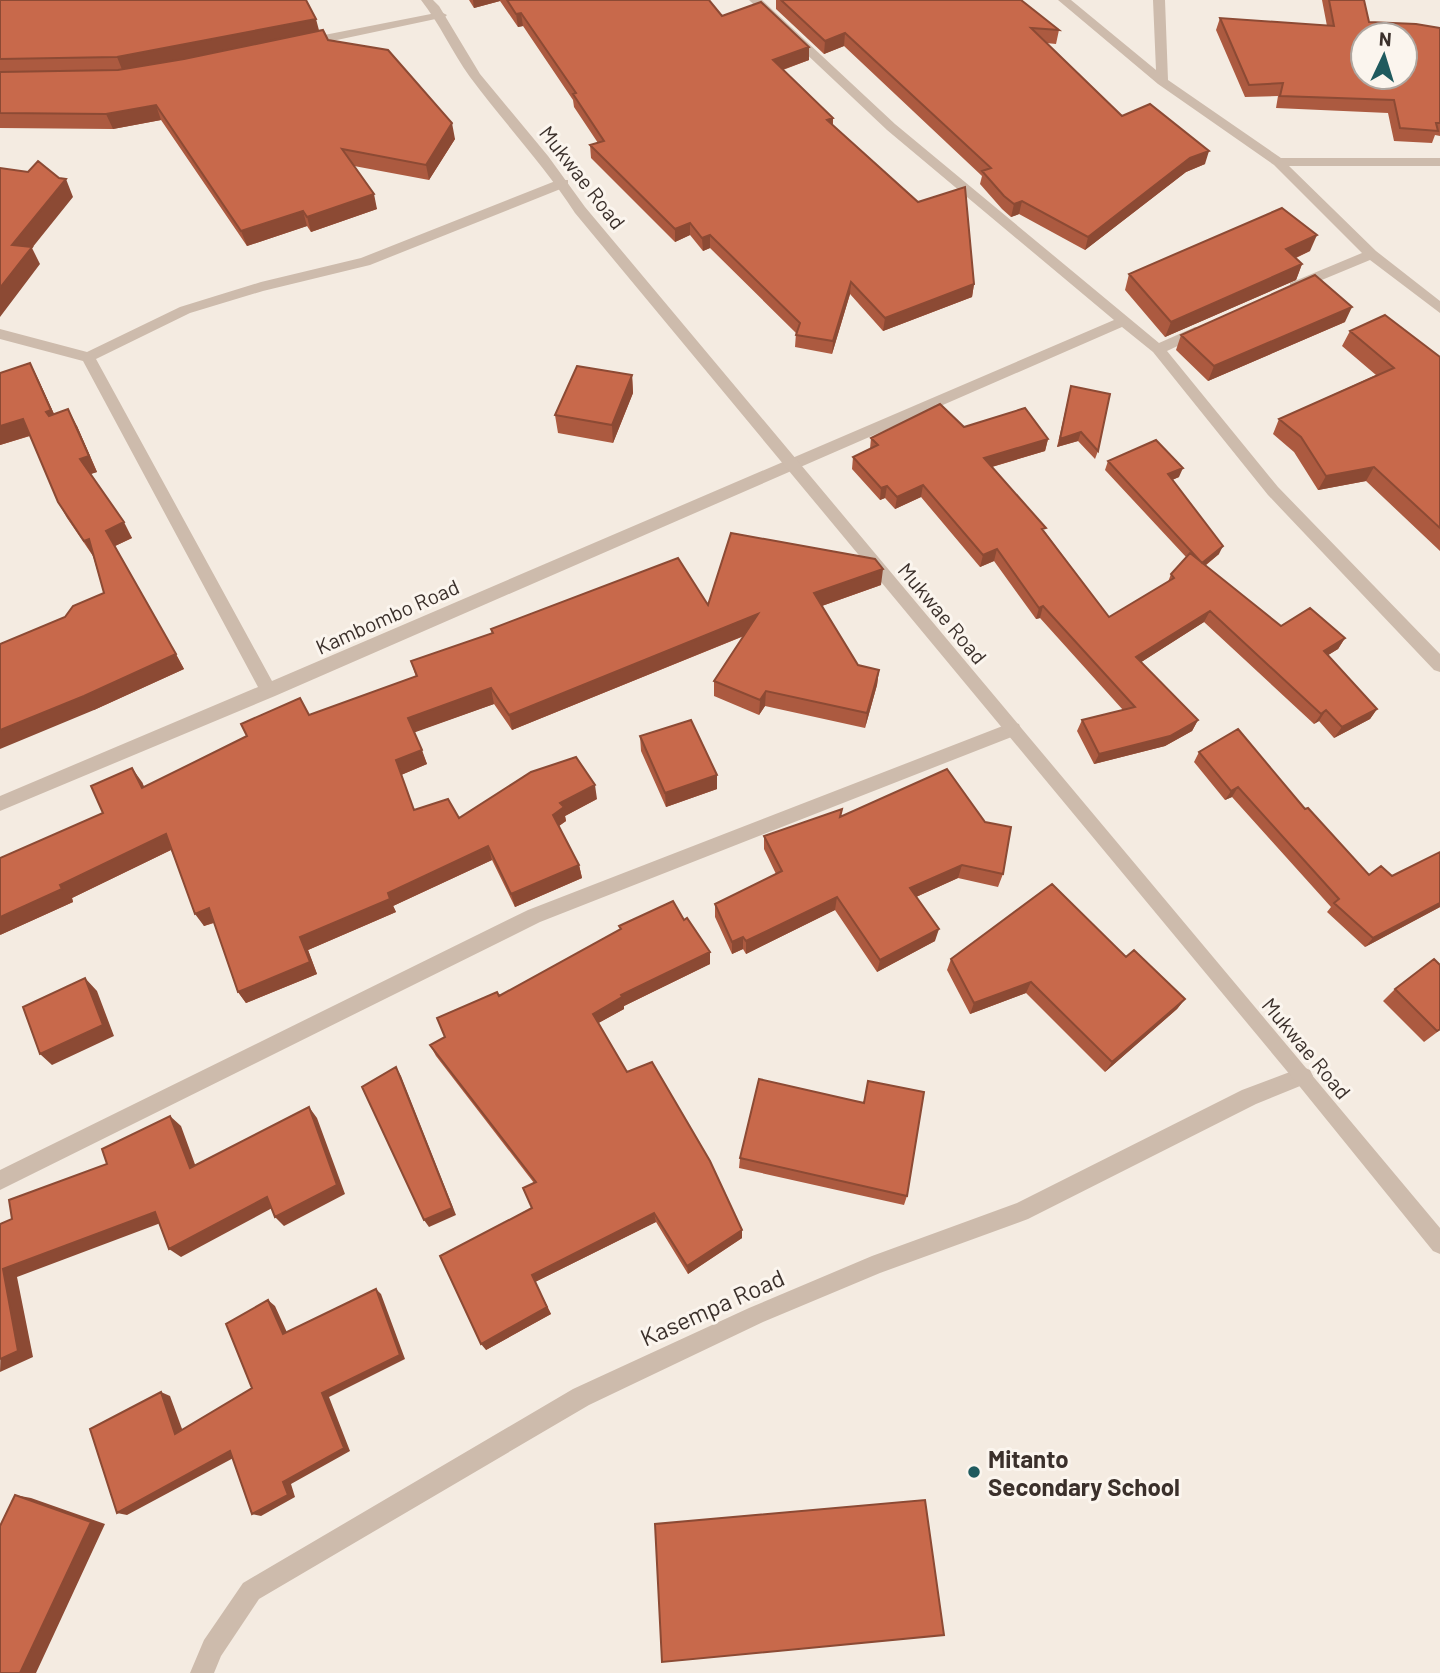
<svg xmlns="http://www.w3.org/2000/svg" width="1440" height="1673" font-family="Barlow,sans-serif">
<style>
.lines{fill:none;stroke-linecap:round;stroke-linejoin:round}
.minor{fill:#cdbbac;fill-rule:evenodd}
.tertiary{fill:#cdbbac;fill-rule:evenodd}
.wall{fill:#ac5a40}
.shaded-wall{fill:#8c4a34}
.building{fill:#c8694b;stroke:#8c4a34;stroke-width:2;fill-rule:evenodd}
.poi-dot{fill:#1f5a5e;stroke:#fbf5ee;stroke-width:2.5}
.labels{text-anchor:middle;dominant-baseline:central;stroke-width:6;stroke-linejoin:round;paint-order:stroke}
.street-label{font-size:21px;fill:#3b302b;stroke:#fbf5ee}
.near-street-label{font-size:24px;fill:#3b302b;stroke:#fbf5ee}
.near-poi-label{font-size:24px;font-weight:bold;fill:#3b302b;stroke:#fbf5ee;text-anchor:start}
</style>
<rect width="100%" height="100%" fill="#f4ebe1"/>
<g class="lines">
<path class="minor" d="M749,0H762L895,124L1159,343L1195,327H1205V333L1167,351L1278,487L1440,654V672L1434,670L1268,495L1153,352L1122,327L275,696L0,811V796L258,687L83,361L0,339V329L87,352L180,307L261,282L361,258L558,180H568V186L370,265L263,291L190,313L96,359L272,681L1114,320L887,130Z
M1058,0H1071L1156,70L1153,0H1165L1168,80L1281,158H1440V166H1289L1376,251L1440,301V313L1370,260L1300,289H1290V283L1362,253L1274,165L1158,84Z
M441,12L447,15L445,17L304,47L298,43L304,39Z
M1013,722L1019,724L1021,729L1019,734L540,922L0,1190V1170L528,910Z
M1303,1067L1310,1070L1313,1076L1310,1082L1256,1104L1028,1219L880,1273L763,1322L589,1405L259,1599L221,1656L214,1673H190L204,1640L243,1583L573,1389L749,1308L872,1256L1017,1203L1242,1090Z"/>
<path class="tertiary" d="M421,0H433L439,6L480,74L548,156L585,207L1440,1228V1254L1433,1251L1296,1082L575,213C544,165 504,123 470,77C452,52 440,24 421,0Z"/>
</g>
<path class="wall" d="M0,0L319,31L328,40L455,139L429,180L354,166L377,209L311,232L307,226L247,246L161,120L113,129L0,128Z
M469,0H709L722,16L809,60L783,70L833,118V125L974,284L972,297L883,331L850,294L832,354L795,347L796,333L710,248L703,251L690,235L675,242L591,158L590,145L598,143L574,107L573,100L523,26L518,27L500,1L474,8Z
M776,0H1021L1059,30L1056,44L1046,43L1122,116L1205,164L1186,172L1085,250L1019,214L1011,217L1002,209L980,184L982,176L844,46L824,54L776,9Z
M1322,0H1364L1369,22L1440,28V136L1435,135L1432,143L1394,141L1388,113L1276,108L1278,96L1245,97L1216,30L1220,18L1327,26Z
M1310,251L1296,258L1302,264L1296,280L1165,337L1125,290L1129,274Z
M1345,322L1208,381L1176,350L1181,335Z
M1350,331L1440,357V551L1366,481L1318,490L1294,452L1273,434L1279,419L1376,375L1342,346Z
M30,363L38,379L54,414L77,426L97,472L90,474L132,538L115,546L184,669L94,710L65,617L104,593L93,556L67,518L58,502L30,436L0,445V373Z
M632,375L633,393L613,443L558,433L555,415Z
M1071,386L1098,451L1095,459L1078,441L1057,447Z
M964,427L1048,439L1045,451L992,467L1045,532L1109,617L1168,582L1171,574L1186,557L1105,470L1108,461L1179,477L1172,480L1219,554L1205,566L1281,626L1345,638L1338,649L1328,655L1377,709L1370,719L1334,738L1319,721L1314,724L1204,622L1141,662L1198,720L1192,731L1165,746L1094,764L1077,731L1082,720L1123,710L1040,618L1036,619L994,561L980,567L921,497L895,509L885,498L880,500L852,469L853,457L870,449L871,438Z
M881,585L822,606L858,665L879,670L877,685L865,728L765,706L759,715L714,696V681L744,636L512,730L494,704L414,732L427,764L401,775L414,810L459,818L597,799L565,816L566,821L559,826L579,865L582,878L515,907L492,860L393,906L396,912L308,950L317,974L246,1003L238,992L214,923L204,926L171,850L72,898L73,902L0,935L103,813L142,782L144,787L309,715L416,677L411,661L492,634L491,629Z
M640,736L717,775V789L666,807L641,751Z
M1199,752L1305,809L1369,875L1392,876L1440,852V907L1365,947L1327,912L1331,907L1232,797L1225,800L1194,762Z
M841,817L1003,874L998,887L958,878L916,897L935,941L877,972L835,910L746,954L743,949L732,954L715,917V904L776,874L764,849V836Z
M619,926L710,964L624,1006V1009L598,1023L627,1072L742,1238L688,1274L656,1222L535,1282L551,1314L486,1350L532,1208L534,1183L436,1056L430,1045L445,1037L499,996L620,930Z
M1126,957L1185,999L1177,1009L1105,1072L1026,993L970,1014L947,970L951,959Z
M1440,965V1030L1424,1042L1383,1001L1395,989Z
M868,1081L907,1196L904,1205L739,1168L740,1158L864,1103Z"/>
<path class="shaded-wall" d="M473,0H500V1L474,8Z
M521,13L523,26L518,27L516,14Z
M316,19L320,34L123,72L117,57Z
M845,33L844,46L824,54L825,41Z
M809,47V60L773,73V60Z
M156,105L161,120L113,129L106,114Z
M833,118L832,131L827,120Z
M452,123L455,139L429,180L426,165Z
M1209,151L1205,164L1186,172L1085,250L1088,237L1190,158Z
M66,179L73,197L32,248L40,264L0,317V288L12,245Z
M374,194L377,209L311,232L307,217Z
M1022,201L1019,214L1011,217L1014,204Z
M303,211L307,226L247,246L241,231Z
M690,223V235L675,242V229Z
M710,235V248L703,251L702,238Z
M1317,235L1310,251L1279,265L1286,249Z
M1302,264L1296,280L1165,337L1171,322Z
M851,282L850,294L832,354L833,341Z
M974,284L972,297L883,331L885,318Z
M1352,307L1345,322L1208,381L1214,366Z
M30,363L38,379L60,427L55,428L46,412Z
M632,375L633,393L613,443L612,425Z
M68,409L77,426L97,472L88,475L80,459Z
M23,419L32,435L0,445V426Z
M1081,432L1078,441L1057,447L1060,439Z
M1048,439L1045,451L981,470L984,458Z
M1374,467L1366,481L1318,490L1326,476Z
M1183,468L1179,477L1165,483L1168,474Z
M923,485L921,497L895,509L897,497Z
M887,486L885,498L880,500L881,488Z
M124,522L132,538L115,546L106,531Z
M89,539L97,554L93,556L84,541Z
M1223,546L1219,554L1198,571L1202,563Z
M997,549L994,561L980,567L983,555Z
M883,569L881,585L813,609L814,593Z
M1043,606L1040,618L1036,619L1039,608Z
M1210,611L1204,622L1132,668L1136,657Z
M758,614V630L512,730L509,715Z
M1345,638L1338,649L1317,662L1324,651Z
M176,654L184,669L94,710L0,749V730Z
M879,670L877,685L865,728L867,713Z
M491,688L494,704L413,733L408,718Z
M766,691L765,706L759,715L760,700Z
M1377,709L1370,719L1334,738L1342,727Z
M1326,710L1319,721L1314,724L1321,714Z
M1198,720L1192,731L1165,746L1094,764L1099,754Z
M422,750L427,764L401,775L396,760Z
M132,768L142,782L151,802L142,788Z
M717,775V789L666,807L665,793Z
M595,785L597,799L565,816L566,821L556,828L553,815L560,803Z
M1238,787L1232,797L1225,800L1231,791Z
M166,834L175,848L72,898L73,902L0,935V917L60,885Z
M488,846L492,860L393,906L388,893Z
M579,865L582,878L515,907L511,894Z
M962,865L958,878L907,901L910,888Z
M837,897L835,910L746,954V941Z
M390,899L396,912L308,950L317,974L246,1003L238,992L300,937Z
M1440,903V907L1365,947L1373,938Z
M209,908L218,921L204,926L195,914Z
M939,929L935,941L877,972L880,960Z
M743,937V949L732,954V942Z
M710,952V964L624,1006V1009L595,1025L593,1014L621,995Z
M85,978L97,991L114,1036L52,1065L40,1054Z
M1031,982L1026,993L970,1014L974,1003Z
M1185,999L1177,1009L1105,1072L1112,1062Z
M396,1067L401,1076L456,1215L429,1227L424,1220Z
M309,1107L317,1118L345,1194L284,1226L275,1217Z
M170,1116L181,1126L200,1178L190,1168Z
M267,1197L276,1206L181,1257L169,1249Z
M155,1212L166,1221L17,1277L33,1357L0,1372L3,1269Z
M654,1213L656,1222L535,1282L551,1314L486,1350L481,1344L532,1275Z
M742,1230V1238L688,1274L687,1266Z
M376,1289L381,1294L405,1359L329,1397L350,1451L291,1484L295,1497L261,1516L252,1514L322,1393Z
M268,1300L275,1306L290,1339L283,1334Z
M161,1392L170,1396L185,1437L175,1434Z
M230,1451L239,1455L127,1515L117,1513Z
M15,1495L31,1498L105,1524L36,1673H20Z"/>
<path class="building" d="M0,0H306L316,19L117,57L0,59Z
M507,0H709L722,16L761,2L809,47L773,60L833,118L827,120L918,202L965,187L974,284L885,318L851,282L833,341L796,335L800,323L710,235L702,238L690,223L675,229L590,145L604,141L573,94L576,93L521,13L516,14Z
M781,0H1021L1059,30L1031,28L1122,116L1150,104L1209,151L1190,158L1088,237L1022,201L1014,204L1004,196L982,171L991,168L845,33L825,41Z
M1329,0H1364L1369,22L1416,24L1440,28V123H1436L1438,131L1400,128L1394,100L1280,96L1283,83L1249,85L1220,18L1334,26ZM1363,35H1405V77H1363Z
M323,30L328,40L388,50L452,123L426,165L342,149L374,194L307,217L303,211L241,231L156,105L106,114L0,113V72L118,70L184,59Z
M38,161L59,178L66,179L12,245L32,247L0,288V168L28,172Z
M1282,208L1317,235L1286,249L1302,264L1171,322L1129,274Z
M1315,275L1352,307L1214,366L1181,335Z
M1385,315L1440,357V528L1374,467L1326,476L1301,437L1279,419L1394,368L1350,331Z
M30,363L51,410L46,412L49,416L68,409L89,456L80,459L124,522L106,531L176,654L84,696L0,730V644L65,617L73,606L104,593L89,539L84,541L58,502L23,419L0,426V373Z
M577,366L632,375L612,425L555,415Z
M1071,386L1110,394L1098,451L1081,432L1060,439Z
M940,404L964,427L1025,408L1048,439L984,458L1046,528L1042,529L1109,617L1174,578L1171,574L1190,553L1281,626L1310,608L1345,638L1324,651L1377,709L1342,727L1326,710L1321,714L1210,611L1136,657L1198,720L1170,736L1099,754L1082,720L1135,707L1043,606L1039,608L997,549L983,555L923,485L897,497L887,486L881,488L853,457L878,445L871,438Z
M1156,440L1183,468L1168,474L1223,546L1202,563L1108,461Z
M731,533L875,559L883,569L814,593L858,665L879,670L867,713L766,691L760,700L714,681L758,614L509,715L491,688L408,718L422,750L396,760L414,810L448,799L459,818L531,772L576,757L595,785L560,803L564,807L553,815L579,865L511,894L488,846L388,893L390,899L300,937L310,962L238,992L209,908L195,914L166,834L60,885L62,889L0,917V858L103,813L91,786L132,768L142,788L247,736L241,724L300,698L309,715L417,676L411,661L493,633L491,629L678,558L708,605Z
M691,720L717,775L665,793L640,736Z
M1238,729L1305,809L1308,808L1369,875L1381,866L1392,876L1440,852V903L1373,938L1334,903L1339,899L1238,787L1231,791L1199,752Z
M947,769L985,822L1011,827L1003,874L962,865L910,888L939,929L880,960L837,897L746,941L743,937L732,942L715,904L782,871L764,836L842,809L840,817Z
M1052,884L1126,957L1134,950L1185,999L1112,1062L1031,982L974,1003L951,959Z
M673,901L684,920L687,918L710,952L621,995L622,997L593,1014L627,1072L652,1062L710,1161L742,1230L687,1266L654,1213L532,1275L547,1307L481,1344L440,1256L532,1208L523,1188L536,1182L430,1045L445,1037L437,1018L497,992L499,996L621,929L619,926Z
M1434,959L1440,965V1029L1437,1031L1395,989Z
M85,978L103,1025L40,1054L23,1007Z
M396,1067L452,1208L424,1220L362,1087Z
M759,1079L864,1103L868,1081L924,1092L907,1196L740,1158Z
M309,1107L337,1185L275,1217L267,1197L169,1249L155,1212L3,1269L18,1351L0,1359V1224L12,1219L9,1200L107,1164L102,1149L170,1116L190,1168Z
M376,1289L400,1355L322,1393L344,1448L283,1482L288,1495L252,1514L230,1451L117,1513L90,1429L161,1392L175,1434L252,1388L226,1324L268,1300L283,1334Z
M15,1495L91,1522L20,1673H0V1526Z
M925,1500L944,1635L662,1662L655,1524Z"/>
<circle class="poi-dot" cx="974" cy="1472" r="7"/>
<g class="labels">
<g class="street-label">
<text transform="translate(583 177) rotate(52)">Mukwae Road</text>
<text transform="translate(943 613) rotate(50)">Mukwae Road</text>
<text transform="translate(387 616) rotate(-24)">Kambombo Road</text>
<text transform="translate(1307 1048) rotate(50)">Mukwae Road</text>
</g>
<g class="near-street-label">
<text transform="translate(712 1307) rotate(-24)">Kasempa Road</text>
</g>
<g class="near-poi-label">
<text x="988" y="1458">Mitanto<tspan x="988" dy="28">Secondary School</tspan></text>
</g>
</g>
<g transform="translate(1384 56) rotate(4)"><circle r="33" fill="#fbf5ee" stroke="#aea6a0" stroke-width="2"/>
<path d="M0-5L12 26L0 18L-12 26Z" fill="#1f5a5e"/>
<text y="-10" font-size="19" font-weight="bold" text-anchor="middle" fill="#3b302b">N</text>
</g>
</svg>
